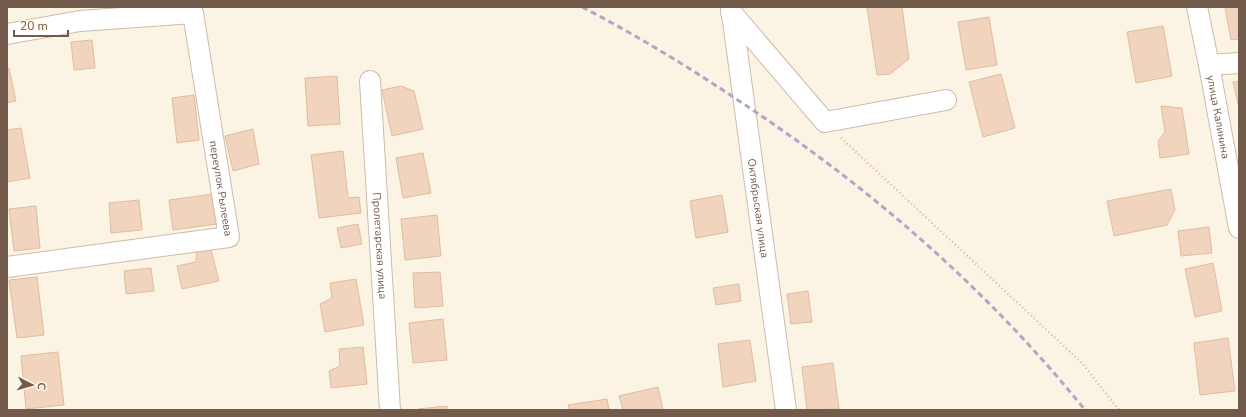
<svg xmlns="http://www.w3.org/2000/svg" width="1246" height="417" font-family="'Nunito Sans',sans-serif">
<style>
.building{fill:#f0d4bd;stroke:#e2bc9e}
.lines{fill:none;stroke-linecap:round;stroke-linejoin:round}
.minor-casing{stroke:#cdbcab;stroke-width:22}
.path{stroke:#d5b8a0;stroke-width:2.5;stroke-dasharray:1 3;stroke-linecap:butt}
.minor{stroke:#fff;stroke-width:20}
.rail{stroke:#b7a4c5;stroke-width:3;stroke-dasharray:6 4;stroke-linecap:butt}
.labels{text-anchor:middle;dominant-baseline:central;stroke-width:3;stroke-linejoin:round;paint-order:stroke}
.street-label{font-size:11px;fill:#735b4b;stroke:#fef8eb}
</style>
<rect width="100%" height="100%" fill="#fbf4e5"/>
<path class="building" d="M867,7H902L909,59L890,74L877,75Z
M1225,7H1239V39L1231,40Z
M989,17L997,65L966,70L958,22Z
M1163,26L1172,76L1136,83L1127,32Z
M92,40L95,68L74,70L71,42Z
M9,68L16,101L7,103V69Z
M1001,74L1015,128L983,137L969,82Z
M337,76L340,124L308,126L305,78Z
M1239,81V108L1233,82Z
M401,86L414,91L423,129L392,136L382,90Z
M194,95L199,140L177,143L172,98Z
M1161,106L1182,108L1189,154L1160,158L1158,141L1165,132Z
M21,128L30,178L7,182V130Z
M253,129L259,164L233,171L225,136Z
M343,151L348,198L359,197L361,213L319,218L311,155Z
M423,153L431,193L403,198L396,158Z
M1171,189L1175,210L1167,225L1114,236L1107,201Z
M213,194L217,224L173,230L169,200Z
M722,195L728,232L696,238L690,201Z
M139,200L142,230L111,233L109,203Z
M36,206L40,248L14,251L9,209Z
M437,215L441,256L405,260L401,219Z
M358,224L362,244L341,248L337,228Z
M1209,227L1212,253L1181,256L1178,231Z
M211,249L219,281L182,289L177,266L196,262L197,252Z
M1213,263L1222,311L1195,317L1185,269Z
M151,268L154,291L126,294L124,271Z
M440,272L443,306L415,308L413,273Z
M37,277L44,335L17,338L9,280Z
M356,279L364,325L325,332L320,304L332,298L330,283Z
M739,284L741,301L716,305L713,288Z
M808,291L812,322L791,324L787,294Z
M443,319L447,360L413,363L409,323Z
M1228,338L1235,391L1200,395L1194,343Z
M750,340L756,381L723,387L718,344Z
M363,347L367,384L331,388L329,371L340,366L339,349Z
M58,352L64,405L26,409L21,356Z
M833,363L839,409L807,410L802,367Z
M658,387L663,410H623L619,396Z
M607,399L609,410H569L568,405Z
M447,406V410H418V409Z"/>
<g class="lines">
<defs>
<g id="minor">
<path id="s1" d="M731,7L786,410"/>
<path id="s2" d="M1197,7L1209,65L1239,228"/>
<path d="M731,12L825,122L946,100"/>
<path id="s3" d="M7,34L80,21L193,13L229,237L7,267"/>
<path d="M1209,65L1239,63"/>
<path id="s4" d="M370,81L390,410"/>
</g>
</defs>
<use href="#minor" class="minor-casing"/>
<path class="path" d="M841,138L1082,363L1119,410"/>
<use href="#minor" class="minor"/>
<path class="rail" d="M582,7C644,39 703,76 760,115C881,197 993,296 1085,410"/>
</g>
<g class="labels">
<g class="street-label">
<text stroke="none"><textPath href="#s2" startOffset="112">улица Калинина</textPath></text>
<text stroke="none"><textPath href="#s3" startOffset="365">переулок Рылеева</textPath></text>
<text stroke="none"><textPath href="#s1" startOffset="203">Октябрьская улица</textPath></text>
<text stroke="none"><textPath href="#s4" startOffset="165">Пролетарская улица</textPath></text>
</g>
</g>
<rect width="1246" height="417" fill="none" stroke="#735b4b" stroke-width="16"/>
<g transform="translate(32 385) rotate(96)" stroke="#fef8eb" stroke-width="3" paint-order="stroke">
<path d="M0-3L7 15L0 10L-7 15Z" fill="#735b4b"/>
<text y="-6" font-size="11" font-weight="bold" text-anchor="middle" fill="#735b4b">С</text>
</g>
<path d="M14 30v6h54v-6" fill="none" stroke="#735b4b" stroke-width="2"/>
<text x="20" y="30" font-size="12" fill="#735b4b" stroke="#fef8eb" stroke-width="3" paint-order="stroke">20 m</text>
</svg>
